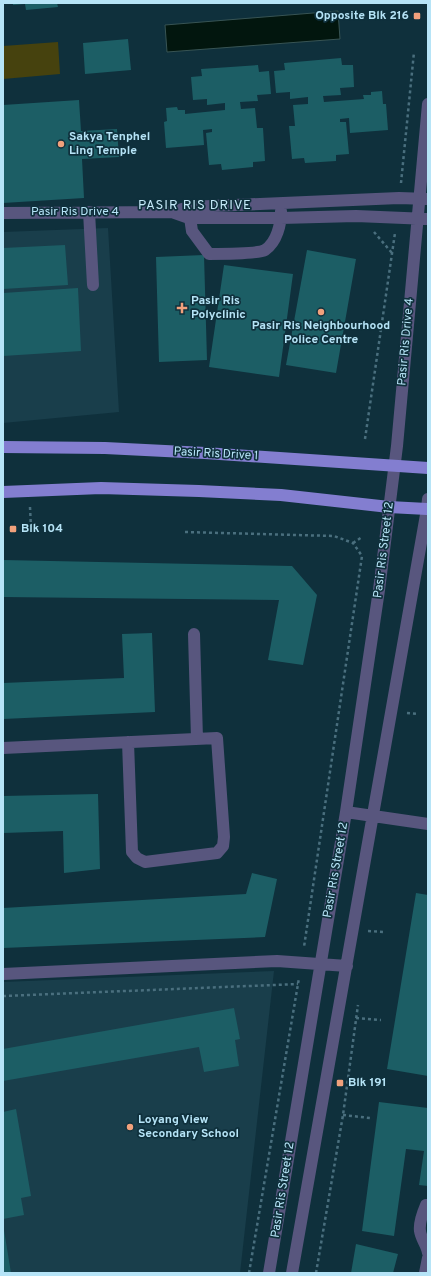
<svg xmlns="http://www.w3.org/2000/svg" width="431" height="1276" font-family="Overpass,sans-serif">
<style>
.built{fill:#193e4b}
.green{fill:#46420e}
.water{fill:#02160e;stroke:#385454}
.building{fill:#1c5e65}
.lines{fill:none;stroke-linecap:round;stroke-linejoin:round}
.path{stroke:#4a6f7e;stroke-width:2.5;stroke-dasharray:3 3;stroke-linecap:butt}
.minor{stroke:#58567e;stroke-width:12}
.major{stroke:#837ed0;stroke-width:12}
.poi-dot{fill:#f1a17c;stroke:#0f303c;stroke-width:1.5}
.labels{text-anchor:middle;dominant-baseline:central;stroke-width:3.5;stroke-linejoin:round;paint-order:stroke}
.poi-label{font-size:12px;font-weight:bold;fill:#b6e4f7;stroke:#0f303c;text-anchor:start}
.street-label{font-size:12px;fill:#b6e4f7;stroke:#0f303c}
.neighbourhood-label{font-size:13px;letter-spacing:1px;fill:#c4e9f8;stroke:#0f303c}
</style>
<rect width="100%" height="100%" fill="#0f303c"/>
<path class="built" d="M108,228L119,412L3,423V232Z
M274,971L240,1273H3V982Z"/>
<path class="green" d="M58,42L60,74L3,79V46Z"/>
<path class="water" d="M338,11L340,39L167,52L165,25Z"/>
<path class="building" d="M13,3H57L58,7L26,10L25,4L13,5Z
M128,39L131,70L85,74L83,43Z
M341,58L342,65H353L354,87L340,88L341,95L323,96L324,102L364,99L363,95H371V92L382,91L383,104H386L388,130L350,133L349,118L340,119V122H346L349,154L336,155V161L305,163L304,158L292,159L289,126H295L293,105L308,104V97L290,99V92L276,93L274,71L285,70L284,63Z
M258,65L259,72L269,71L271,94L257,95L258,101L240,102L241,109L255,108L257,128H263L265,161L253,162V167L222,170L221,164L209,165L206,133L212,132V129L203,130L204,145L166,148L164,122L167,121L166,108L177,107L178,110H185V114L225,110V103L207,105V99L193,100L191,77L202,76L201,69Z
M79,100L81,131L117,129L119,157L82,159L84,198L3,203V105Z
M65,245L68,285L3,289V248Z
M307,250L356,259L336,373L286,365Z
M204,255L207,360L159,362L156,257Z
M224,265L293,274L279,377L209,367Z
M78,288L81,351L3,356V293Z
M3,560L292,566L317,595L303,665L268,660L279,600L3,597Z
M152,633L155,712L3,719V683L124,678L122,634Z
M98,794L100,869L64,873L63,831L3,833V796Z
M252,873L277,879L265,937L3,948V908L246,894Z
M416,893L428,895L427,1043H428V1076L387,1069Z
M234,1008L240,1039L235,1040L239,1066L204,1072L199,1047L3,1081V1049Z
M379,1102L428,1108V1186L419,1185L424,1151L406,1149L394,1236L362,1231Z
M16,1109L31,1196L21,1198L24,1215L3,1219V1112Z
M3,1230H4L11,1273H3Z
M356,1244L398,1254L393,1273H351Z"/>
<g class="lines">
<path class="path" d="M401,183L414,52
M374,232L392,253
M365,439L395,233
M30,507L31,528
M185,532L334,536L353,543L362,556L304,947
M353,543L362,537
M407,713L418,714
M368,931L384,932
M3,996L298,984
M356,1018L381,1020
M343,1115L370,1118
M249,1273L299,978
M316,1273L343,1115L358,1005"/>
<path class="minor" d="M189,211L192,231L209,254C220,254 258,254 265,250C277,242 281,224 281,211
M89,212L93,285
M172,212L189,207L399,198L428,199
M3,213L172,212L189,218H281L356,216L428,219
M194,634L197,739
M3,748L217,738L224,837L223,846L217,853L145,862L137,858L132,852L128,742
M346,812L428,824
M3,974L277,961L347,966
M428,1205H426C423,1212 419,1224 420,1231C421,1239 427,1245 428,1253
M269,1273L346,812L379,590L397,446L428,104
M292,1273C338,1019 382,764 427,509L428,499
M425,1273L428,1258"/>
<path class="major" d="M3,447L105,448L205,453L428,468
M3,492L101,488L199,491L281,495L389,507L427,509"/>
</g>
<g class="poi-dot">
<rect x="413" y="12" width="8" height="8" rx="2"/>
<circle cx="61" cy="144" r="4"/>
<path d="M180 302h4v4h4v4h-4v4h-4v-4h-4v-4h4z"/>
<circle cx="321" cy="312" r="4"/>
<rect x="9" y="525" width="8" height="8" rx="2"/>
<rect x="336" y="1079" width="8" height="8" rx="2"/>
<circle cx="130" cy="1127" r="4"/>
</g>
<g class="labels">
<g class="poi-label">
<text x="409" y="16" text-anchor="end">Opposite Blk 216</text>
<text x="69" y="137">Sakya Tenphel<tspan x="69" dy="14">Ling Temple</tspan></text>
<text x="191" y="301">Pasir Ris<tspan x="191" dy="14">Polyclinic</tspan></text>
<text x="321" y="326" text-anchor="middle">Pasir Ris Neighbourhood<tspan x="321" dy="14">Police Centre</tspan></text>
<text x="21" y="529">Blk 104</text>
<text x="348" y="1083">Blk 191</text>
<text x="138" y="1120">Loyang View<tspan x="138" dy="14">Secondary School</tspan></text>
</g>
<g class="street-label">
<text x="75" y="212">Pasir Ris Drive 4</text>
<text transform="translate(406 342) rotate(-85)">Pasir Ris Drive 4</text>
<text transform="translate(216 454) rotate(3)">Pasir Ris Drive 1</text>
<text transform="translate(384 550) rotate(-83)">Pasir Ris Street 12</text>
<text transform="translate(336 870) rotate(-80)">Pasir Ris Street 12</text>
<text transform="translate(283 1190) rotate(-81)">Pasir Ris Street 12</text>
</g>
<g class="neighbourhood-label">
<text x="195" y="206">PASIR RIS DRIVE</text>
</g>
</g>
<rect width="431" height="1276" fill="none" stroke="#b6e4f7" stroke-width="8"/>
</svg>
